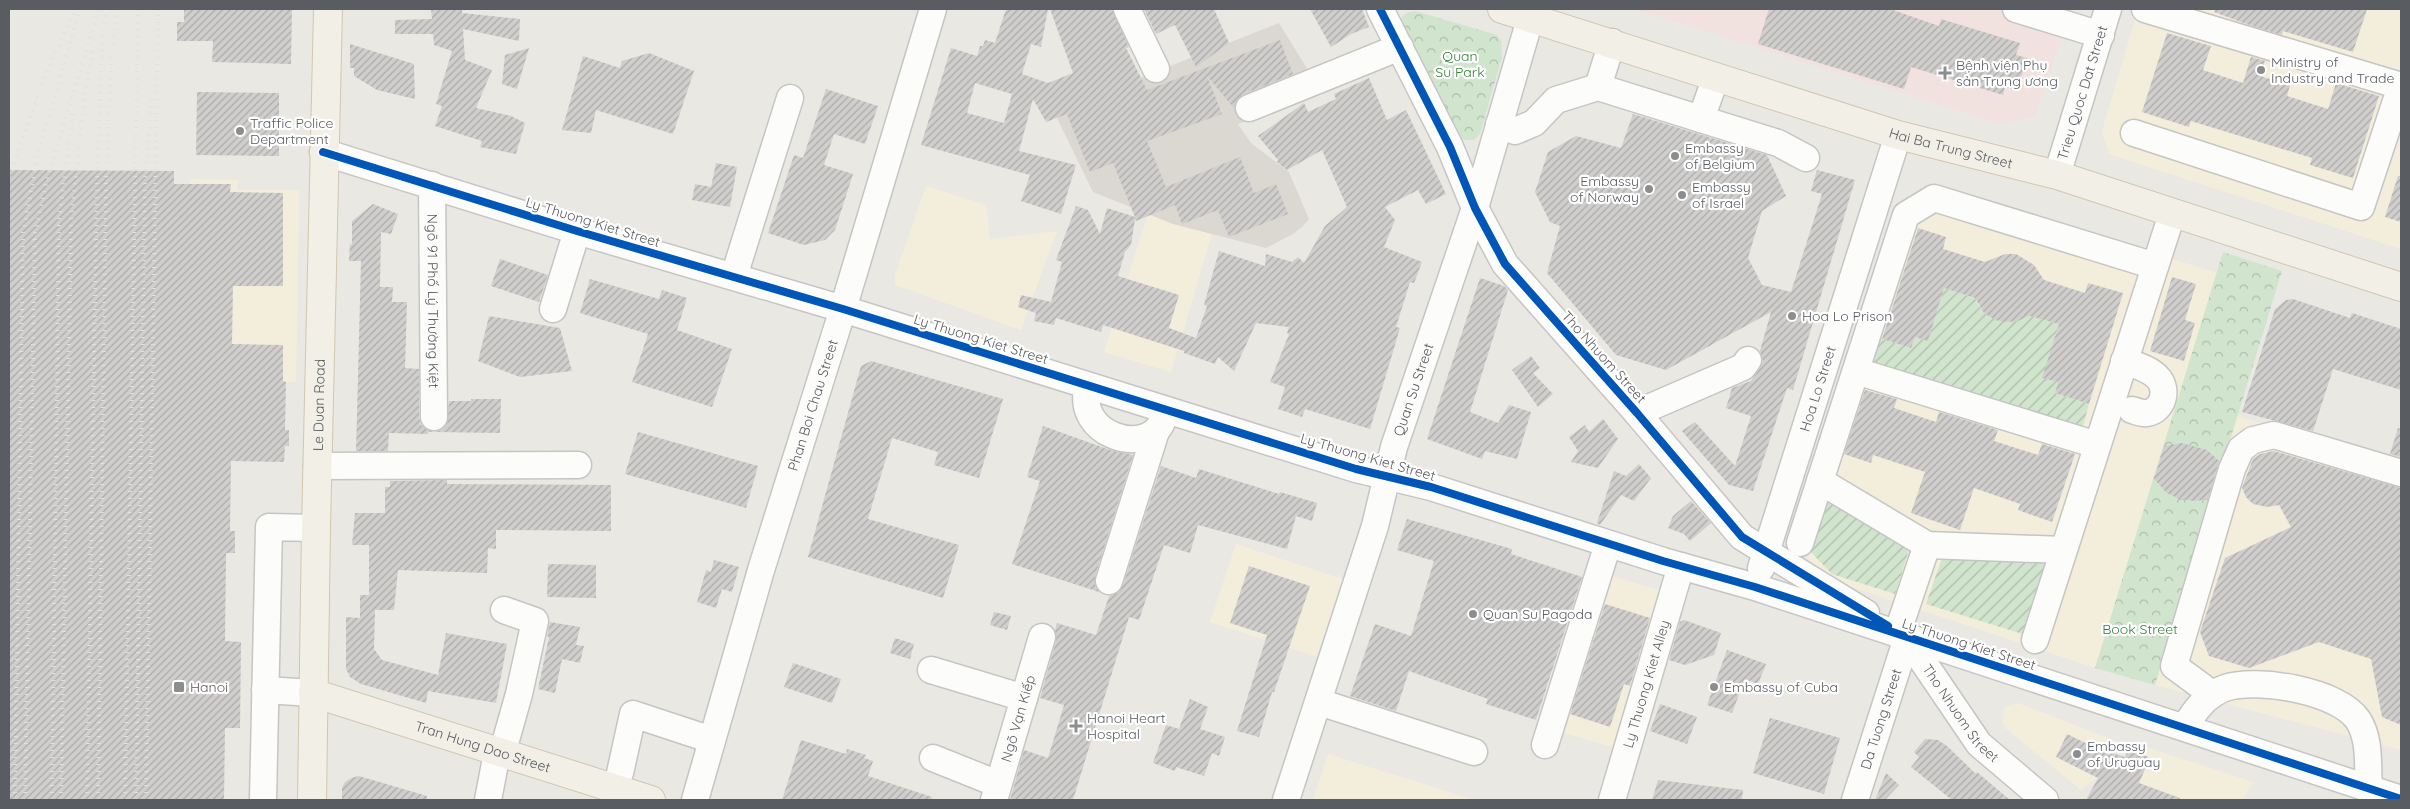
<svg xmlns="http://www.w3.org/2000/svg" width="2410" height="809" font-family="Quicksand,sans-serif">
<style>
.commercial{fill:#f3eedb}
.education{fill:#dbd8d2}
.medical{fill:#f2e2df}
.forest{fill:url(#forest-crowns)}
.garden{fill:url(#garden-furrows)}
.building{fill:url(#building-hatch);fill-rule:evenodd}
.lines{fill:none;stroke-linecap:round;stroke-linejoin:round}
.minor-casing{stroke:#c5c5c4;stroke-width:29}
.major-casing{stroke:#d0c7b1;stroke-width:30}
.minor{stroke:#fcfcfb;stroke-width:26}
.major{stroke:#f2efe6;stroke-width:28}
.rail{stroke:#e1e1e0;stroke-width:4;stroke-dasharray:1 6;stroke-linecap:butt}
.cycleway-casing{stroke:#fff;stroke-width:11}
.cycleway{stroke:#0057b8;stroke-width:8}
.poi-dot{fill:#8b8d8e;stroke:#fff;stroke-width:2}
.labels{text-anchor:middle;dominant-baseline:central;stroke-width:4.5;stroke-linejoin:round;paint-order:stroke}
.park-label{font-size:14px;fill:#368238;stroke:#fff}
.poi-label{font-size:14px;fill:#595c61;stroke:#fff;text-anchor:start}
.street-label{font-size:14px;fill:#595c61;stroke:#fff}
</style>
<defs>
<pattern id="forest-crowns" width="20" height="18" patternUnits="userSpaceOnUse" patternTransform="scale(1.25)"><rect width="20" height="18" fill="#d1e5ce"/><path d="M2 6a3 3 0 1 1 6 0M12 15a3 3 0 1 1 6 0" fill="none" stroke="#adbdab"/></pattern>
<pattern id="garden-furrows" width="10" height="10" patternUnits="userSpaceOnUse" patternTransform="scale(1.25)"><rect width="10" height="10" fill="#d1e5ce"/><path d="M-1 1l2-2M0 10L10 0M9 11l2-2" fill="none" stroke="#adbdab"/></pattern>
<pattern id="building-hatch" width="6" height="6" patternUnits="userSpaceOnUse" patternTransform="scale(1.25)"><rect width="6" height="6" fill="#d0cfcd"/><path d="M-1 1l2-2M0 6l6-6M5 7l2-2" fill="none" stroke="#acabaa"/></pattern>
</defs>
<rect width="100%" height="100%" fill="#e9e8e3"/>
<path class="commercial" d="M2138,9H2401V249L2109,154L2102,131Z
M190,179L238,180V190H299L296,382L189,380Z
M926,186L986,205L990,239L1057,231L1021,330L895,285V275Z
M1935,187L2218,273L2095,668L1830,580L1791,541L1898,208Z
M1148,214L1173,224L1212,234L1171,372L1104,352Z
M2237,416L2401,465V750L2155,685Z
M1236,544L1349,581L1323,659L1210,622Z
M1589,569L1669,593L1622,750L1542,726Z
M2018,703L2119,742L2103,773L2081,790L2003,726L2002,717L2004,709L2009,705Z
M2131,742L2253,782L2243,800H2106Z
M1328,754L1475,800H1313Z"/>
<path class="education" d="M1279,23L1319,88L1238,124L1251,143L1289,172L1309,219L1302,227L1293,234L1266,248L1173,224L1093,192L1054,112Z"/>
<path class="medical" d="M1634,9H2072L2035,116L2000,124Z"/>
<path class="forest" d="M1415,11L1497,35L1501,41L1502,57L1480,134L1474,140H1464L1454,135L1400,19L1406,13Z
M2223,252L2282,271L2155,685L2095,668Z"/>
<path class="garden" d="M1944,288L1975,298C1984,322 2008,326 2029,316L2059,324L2043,378L2058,382L2055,393L2089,404L2082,430L1867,362L1875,337L1911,348L1915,337L1928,340Z
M1820,489L1911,544L1895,594L1832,574L1804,545Z
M1943,555L2054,558L2029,636L1926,604Z"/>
<path class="building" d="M184,9H292L291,64L212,62L213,41H177V22H184Z
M431,9H462V13L520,19L519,41L463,29L465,60L492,70L476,108L511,116L525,123L516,154L480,147L482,141L435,126L442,106L436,104L452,51L434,45L433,34H395V20L432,19Z
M1006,9H1048L1041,47L1031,44L1022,74L1048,83L1073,73L1050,9H1112L1129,47L1126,48L1147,90L1280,40L1293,74L1243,94L1237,99L1234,108L1207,76L1222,114L1147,141L1166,187L1240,157L1254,193L1276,184L1288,214L1229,237L1218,210L1182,224L1175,205L1136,221L1135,219L1131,245L1125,252L1118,276L1179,295L1169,328L1196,338L1207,306L1204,305L1219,251L1265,266L1266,254L1292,262L1298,257L1304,263L1325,226L1347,207L1322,150L1287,170L1277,162L1278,160L1258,136L1304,103L1308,112L1336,99L1334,94L1369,78L1387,120L1406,110L1446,194L1426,204L1418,190L1385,207L1395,220L1384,247L1422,262L1414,283L1410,282L1396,327L1400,328L1370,429L1305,409L1302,417L1278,409L1285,387L1270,382L1289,334L1287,333L1289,327L1256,323L1234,371L1218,357L1215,364L1184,353V351L1103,325L1101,332L1056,318L1054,325L1034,321L1036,313L1018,307L1021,295L1051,302L1062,262L1056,260L1076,206L1088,210L1100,234L1107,208L1135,217L1113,163L1090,172L1067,114L1046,122L1033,99L1019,151L1076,165L1061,214L1021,201L1030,175L921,145L951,48L977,56L980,46H983L985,40L995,43ZM975,83L1012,94L1004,123L967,113Z
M1144,9H1214L1229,43L1196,67L1175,25L1156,34Z
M1310,9H1362L1369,27L1351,34L1331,47Z
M1769,9H1890L1939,26L1941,19L2020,43L2016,55L2027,58L2017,90L2005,87L2003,95L1911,67L1904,89L1758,44Z
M2215,9H2367L2353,52L2283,31L2282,35L2252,26L2214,12Z
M2167,33L2211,46L2203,70L2243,83L2251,57L2265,61L2260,76L2290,85L2287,96L2328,109L2336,83L2379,96L2353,178L2310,165L2312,158L2191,121L2189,127L2142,112Z
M350,44L414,64L415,99L377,90L354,76V68H350Z
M529,48L517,89L502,84L505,55Z
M649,53L694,71L673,134L596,110L591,133L562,130L583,56L620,68L622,61Z
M826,89L878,106L865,144L834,134L824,165L853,174L835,230L825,240L804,245L768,233L794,155L803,158Z
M197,92L279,93V156L196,155Z
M1633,114L1767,155L1786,196L1762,211L1748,258L1762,285L1791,292L1822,194L1811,191L1817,170L1855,180L1793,390L1787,388L1753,491L1729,485L1682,431L1695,422L1735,466L1751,416L1726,408L1732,388L1751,381L1760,368L1763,361L1760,351L1771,312L1666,370L1616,355L1547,273L1560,226L1550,222L1535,192L1548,152L1576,136L1621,148Z
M716,163L737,167L730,207L692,200L695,184L711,187Z
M9,170L174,171V184H231L230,192L283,193V286H233L232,344L283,345V381L286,382L285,430H289V446H285L284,462L231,461L230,531H235V553H226L225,641L241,642L240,728H225L224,800H9Z
M2398,176H2401V222L2385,217Z
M373,204L398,214L391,234L381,232L380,287H393L392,302H407L405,368L419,369V418L421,425L433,432H428V434L389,433L388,451H356L361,261H349L350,244L352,245V221Z
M1918,228L1946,237L1943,249L1985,262L2005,254H2016L2034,265L2044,280L2085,293L2088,283L2123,293L2089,404L2055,393L2058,382L2042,378L2059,324L2029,316L2018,321L2006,322L1995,320L1984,313L1975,298L1944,288L1928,341L1915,337L1911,348L1882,339Z
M500,259L548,275L539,302L491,286Z
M2172,277L2196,284L2185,320L2195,323L2184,361L2150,351Z
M1480,278L1504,286L1508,290L1470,412L1498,423L1509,405L1531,412L1517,459L1485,451L1482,459L1427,439Z
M590,279L659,299L662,290L687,298L677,330L732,349L712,407L632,382L648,334L580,313Z
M2293,299L2350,318L2352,313L2401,329V390L2333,369L2313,431L2242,412L2275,309L2286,300Z
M489,316L560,328L572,371L520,377L478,361Z
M1531,356L1540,368L1533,373L1553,394L1538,407L1512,370Z
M871,361L1003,399L979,478L934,465L938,452L892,438L868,519L959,545L943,598L808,557L861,366Z
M1865,390L1897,399L1894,408L1936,422L1939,412L1998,430L1994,441L2038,455L2042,444L2075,454L2052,522L2018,510L2020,504L1974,488L1960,530L1911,513L1925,472L1873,455L1871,463L1844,454Z
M471,399H501L500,433L435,432L442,430L447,424L449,401H471Z
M1603,419L1618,439L1598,468L1571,462L1578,451L1569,437L1585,425L1589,432Z
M1043,426L1110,450L1133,455L1095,577V585L1099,592L1012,564L1040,481L1027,477Z
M2398,428L2401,429V457L2390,454Z
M638,432L758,466L746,508L625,474Z
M2182,443L2207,450L2219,461L2208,499L2195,501L2179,499L2167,493L2154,479L2164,446Z
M2274,451L2401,488V725L2382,717L2371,659L2319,642L2249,668L2209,656L2200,632L2225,558L2291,527L2279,505L2267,507L2253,504L2246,497L2242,488L2253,459L2260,454Z
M1639,464L1651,478L1634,501L1621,495L1600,525L1597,523L1614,471L1626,476Z
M1161,466L1196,478L1199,469L1279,494L1280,492L1317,503L1312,521L1296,516L1287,549L1198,525L1190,553L1164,545L1139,620L1129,617L1073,800H1010L1024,750L1048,758L1064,705L1040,698L1056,641L1055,630L1057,623L1096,635L1109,596L1119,592L1123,585Z
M447,480V484L611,485V531L496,530V549L488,548L487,573L398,570L394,610H375L374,649L382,660L438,675L446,633L507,644L496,703L428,691L426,703L361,684L350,677L346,669V617L360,618V595H369V545H352L355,513H385V487H390V481Z
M1691,501L1711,523L1690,541L1684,534L1668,528L1673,516Z
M1407,519L1512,549L1511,554L1582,577L1536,720L1486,704L1488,699L1409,671L1396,711L1350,696L1375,624L1411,636L1434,561L1397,550Z
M714,560L739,567L732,592L722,589L716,608L697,602L706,570L711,572Z
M548,564L596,565V598L547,597Z
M1249,566L1310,586L1274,692H1272L1259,737L1237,731L1267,635L1230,623Z
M1605,604L1650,618L1630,686L1624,684L1610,727L1570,714Z
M994,612L1011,616L1007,630L990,625Z
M1684,620L1721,633L1714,655L1685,665L1669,660L1680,622Z
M550,622L580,627L576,645L584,646L580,663L562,659L555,693L538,689L549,637L547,636Z
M895,638L914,644L910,659L890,653Z
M1727,650L1766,664L1758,684L1745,679L1732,713L1707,705Z
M793,663L841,679L832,703L784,687Z
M1190,699L1208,707L1200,729L1225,737L1219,756L1212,753L1204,776L1176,767L1175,771L1153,763L1166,725L1179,729Z
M1660,704L1697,717L1687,744L1650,731Z
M1770,718L1840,738L1824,794L1753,773Z
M2067,734L2110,755L2111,753L2125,757L2129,748L2150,758L2139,783L2180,798L2179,800H2086L2098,778L2056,757Z
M1925,739L1938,740L1947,746L1976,774L1977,772L2010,800H1952L1911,767L1919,757L1914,752Z
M801,740L846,754L847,749L866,755L864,758L873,761L868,776L932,797L931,800H782Z
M1886,773L1899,785L1885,800H1875Z
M359,776L427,796V800H342V788L345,782L351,778Z
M1658,780L1743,790L1742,800H1652Z"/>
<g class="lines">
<defs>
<g id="minor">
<path d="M1127,9L1156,69"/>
<path d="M1380,9L1450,147L1475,208L1505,264L1637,413L1742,537L1866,613"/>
<path d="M2016,9L2101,35"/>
<path d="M1598,87L1612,42"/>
<path d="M1249,108L1400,47"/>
<path d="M1701,119L1716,77"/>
<path d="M1499,124L1515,131L1534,123L1556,100L1598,87L1778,143L1806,158"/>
<path d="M2134,133L2361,207L2401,86L2145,9"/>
<path d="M323,152L577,231L843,309L1356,469L1431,487L1663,561L1755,587L2401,799"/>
<path id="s1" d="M2057,175L2108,9"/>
<path id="s2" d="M432,185L434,417"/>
<path d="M734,276L790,98"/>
<path d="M553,309L577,231"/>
<path d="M2124,361C2136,365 2151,369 2159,379C2168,391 2163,410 2147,413C2142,414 2136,411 2132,410"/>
<path d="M1856,371L2097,445"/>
<path d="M1088,386C1074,435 1146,457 1162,422"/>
<path d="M1637,413L1743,367L1748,360"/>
<path d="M317,466L578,465"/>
<path d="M1820,481L1927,545L2063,550"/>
<path d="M1800,543L1906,215L1934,198L2155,266"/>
<path id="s3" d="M1761,568L1898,135"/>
<path d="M1109,581L1156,431"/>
<path d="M1897,634L1927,545"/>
<path id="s4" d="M1902,634L1907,638L1979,744L2045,800"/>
<path d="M2035,640L2172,214"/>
<path d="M931,670L1024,698"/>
<path d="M265,690L313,693"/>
<path d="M2212,694L2174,666L2232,469L2241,449L2253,440L2274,435L2401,473"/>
<path d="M1319,702L1474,752"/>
<path d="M2185,727C2195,710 2206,695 2225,688C2257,677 2339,691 2358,720C2371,740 2367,766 2369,788"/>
<path d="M1545,745L1608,544"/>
<path d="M502,754L519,694L535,621L504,610"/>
<path d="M933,758L998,784"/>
<path d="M620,773L633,714L712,740"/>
<path d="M263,800L269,527L316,528"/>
<path d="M488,800L497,753"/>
<path id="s5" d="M695,800L761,570L843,309L933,9"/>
<path id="s6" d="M994,800L1042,637"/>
<path id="s7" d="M1286,800L1375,526L1394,447L1475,208L1533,9"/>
<path id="s8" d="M1612,800L1681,566"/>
<path id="s9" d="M1855,800L1907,638"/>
</g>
<g id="major">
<path id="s10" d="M1502,9L1898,135L2057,175L2401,287"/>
<path id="s11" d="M313,693L651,800"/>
<path id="s12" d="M312,800L316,528L328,9"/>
</g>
</defs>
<use href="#minor" class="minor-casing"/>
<use href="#major" class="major-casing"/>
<use href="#minor" class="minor"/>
<use href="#major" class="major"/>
<path class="rail" d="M9,177L42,84L74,11
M15,800L23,233L38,154L80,9
M25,800L35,234L47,179L99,9
M52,800L59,220L73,112
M61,800L71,222L84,100L93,46
M87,800L97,180L102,47L106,9
M98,800L106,180L112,46L118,9
M125,800L138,9
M136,800L145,180L152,98
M146,800L158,9"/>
<defs>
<path id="cycleway" d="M1380,9L1450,147L1475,208L1505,264L1637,413L1742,537L1888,626
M323,152L577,231L843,309L1356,469L1431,487L1663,561L1755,587L2401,799"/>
</defs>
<use href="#cycleway" class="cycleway-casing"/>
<use href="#cycleway" class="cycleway"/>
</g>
<g class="poi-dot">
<circle cx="2261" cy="70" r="5"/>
<path d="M1942.5 65.5h5v5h5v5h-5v5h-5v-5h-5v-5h5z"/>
<circle cx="240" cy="131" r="5"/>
<circle cx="1675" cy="156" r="5"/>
<circle cx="1649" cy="189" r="5"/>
<circle cx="1682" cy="195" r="5"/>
<circle cx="1792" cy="316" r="5"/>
<circle cx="1473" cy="614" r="5"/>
<rect x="173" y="681" width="12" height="12" rx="2.5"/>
<circle cx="1714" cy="687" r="5"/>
<path d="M1073.5 718.5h5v5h5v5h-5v5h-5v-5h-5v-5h5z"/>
<circle cx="2077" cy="754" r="5"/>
</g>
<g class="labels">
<g class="park-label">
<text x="1460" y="56">Quan<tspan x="1460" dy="16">Su Park</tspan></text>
<text x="2140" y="629">Book Street</text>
</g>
<g class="poi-label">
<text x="2271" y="62">Ministry of<tspan x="2271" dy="16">Industry and Trade</tspan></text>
<text x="1956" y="65">Bệnh viện Phụ<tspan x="1956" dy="16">sản Trung ương</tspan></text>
<text x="250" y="123">Traffic Police<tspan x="250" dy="16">Department</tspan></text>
<text x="1685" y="148">Embassy<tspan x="1685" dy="16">of Belgium</tspan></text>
<text x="1639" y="181" text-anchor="end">Embassy<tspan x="1639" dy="16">of Norway</tspan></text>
<text x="1692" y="187">Embassy<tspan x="1692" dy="16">of Israel</tspan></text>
<text x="1802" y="316">Hoa Lo Prison</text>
<text x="1483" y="614">Quan Su Pagoda</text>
<text x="190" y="687">Hanoi</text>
<text x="1724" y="687">Embassy of Cuba</text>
<text x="1087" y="718">Hanoi Heart<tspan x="1087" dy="16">Hospital</tspan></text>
<text x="2087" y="746">Embassy<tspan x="2087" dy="16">of Uruguay</tspan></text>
</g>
<g class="street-label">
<text stroke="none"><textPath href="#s1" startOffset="86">Trieu Quoc Dat Street</textPath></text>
<text stroke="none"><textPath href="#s10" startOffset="470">Hai Ba Trung Street</textPath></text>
<text transform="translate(593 222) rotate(17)">Ly Thuong Kiet Street</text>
<text stroke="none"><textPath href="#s2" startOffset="116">Ngõ 91 Phố Lý Thường Kiệt</textPath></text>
<text transform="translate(981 339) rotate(17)">Ly Thuong Kiet Street</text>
<text transform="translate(1604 357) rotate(48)">Tho Nhuom Street</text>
<text stroke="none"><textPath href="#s7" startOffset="430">Quan Su Street</textPath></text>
<text stroke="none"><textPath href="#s3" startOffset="188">Hoa Lo Street</textPath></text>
<text stroke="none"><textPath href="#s12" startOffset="395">Le Duan Road</textPath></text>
<text stroke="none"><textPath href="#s5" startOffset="412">Phan Boi Chau Street</textPath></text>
<text transform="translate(1368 457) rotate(16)">Ly Thuong Kiet Street</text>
<text transform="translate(1969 644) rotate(18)">Ly Thuong Kiet Street</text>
<text stroke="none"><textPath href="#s8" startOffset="121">Ly Thuong Kiet Alley</textPath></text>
<text stroke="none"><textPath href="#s4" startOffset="99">Tho Nhuom Street</textPath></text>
<text stroke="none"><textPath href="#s6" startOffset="85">Ngõ Vạn Kiếp</textPath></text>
<text stroke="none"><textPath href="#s9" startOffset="85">Da Tuong Street</textPath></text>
<text stroke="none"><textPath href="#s11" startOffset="178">Tran Hung Dao Street</textPath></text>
</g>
</g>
<rect width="2410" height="809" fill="none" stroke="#595c61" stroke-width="20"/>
</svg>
